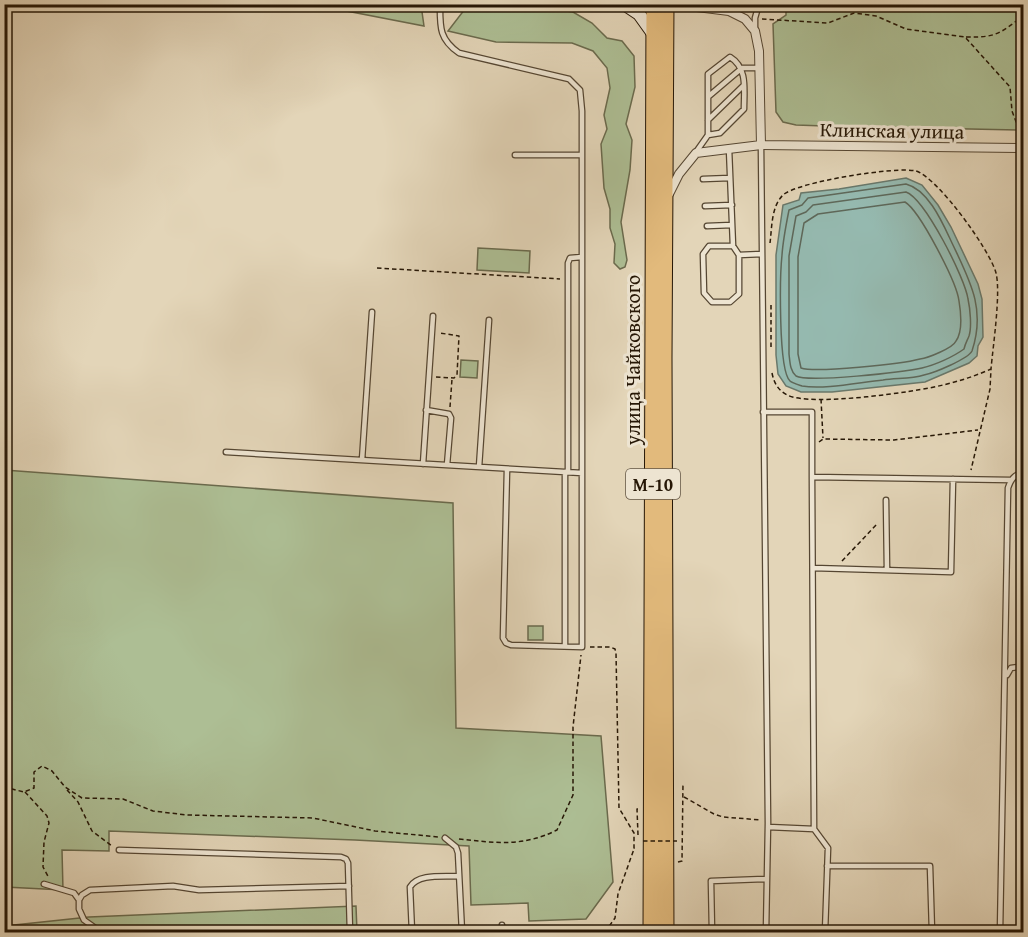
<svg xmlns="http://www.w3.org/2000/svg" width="1028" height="937" font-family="'Gentium Book Plus',serif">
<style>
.green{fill:#adbe94;stroke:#6a6a4d;stroke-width:1.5}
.water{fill:#95b9af;stroke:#69786b;stroke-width:1.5}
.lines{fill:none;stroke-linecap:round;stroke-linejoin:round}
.shore{stroke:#5e685a;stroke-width:1.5}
.lane-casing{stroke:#554632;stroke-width:7}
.street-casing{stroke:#554632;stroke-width:10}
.secondary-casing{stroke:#261706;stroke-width:14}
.highway-casing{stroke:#261706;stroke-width:17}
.path{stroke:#261706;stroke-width:1.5;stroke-dasharray:4.5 3;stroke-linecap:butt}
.lane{stroke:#ede4d1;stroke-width:4.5}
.street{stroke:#ede4d1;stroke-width:8}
.secondary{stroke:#ede4d1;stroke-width:12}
.highway{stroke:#e2ba7c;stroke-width:15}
.path-bridge{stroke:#261706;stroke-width:1.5;stroke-dasharray:4.5 3;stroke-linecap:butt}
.labels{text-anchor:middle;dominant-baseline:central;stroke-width:6;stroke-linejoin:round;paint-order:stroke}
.shield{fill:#ede4d1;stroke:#625443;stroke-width:1.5}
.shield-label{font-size:18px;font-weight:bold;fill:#261706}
.street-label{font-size:20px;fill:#261706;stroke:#ede4d1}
</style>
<rect width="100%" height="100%" fill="#e3d5b8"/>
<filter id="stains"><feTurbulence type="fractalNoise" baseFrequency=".00333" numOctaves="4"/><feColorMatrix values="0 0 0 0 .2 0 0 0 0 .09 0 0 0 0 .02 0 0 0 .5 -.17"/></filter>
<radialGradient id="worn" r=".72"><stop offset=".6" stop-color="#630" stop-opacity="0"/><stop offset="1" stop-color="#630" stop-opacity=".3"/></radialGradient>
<path class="green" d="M324,5H421L424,26L326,7Z
M468,5H525L573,12L592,23L607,38L622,41L634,56L635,87L626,124L632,140L630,170L621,222L627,260L625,267L620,269L614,263L615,244L610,228V209L604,188L601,144L607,129L604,115L610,88L607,68L593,51L572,43L496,42L448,31Z
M786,5H1023V130L825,126L796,125L783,122L776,112L773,24L786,15Z
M478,248L530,251L529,273L477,270Z
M461,360L478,361L477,378L460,377Z
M4,470L453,503L456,728L601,736L613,882L586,919L529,921L528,903L471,905L469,846L355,840L109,831V851L62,850L63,890L5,887Z
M528,626H543V640H528Z
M356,906L357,932H5V926L89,917Z"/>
<path class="water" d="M906,178L922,185L938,205L951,227L978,284L982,299L983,337L978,346L977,356L969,363L925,382L832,392H801L786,386L778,374L776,355V255L783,205L799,200L801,193L839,189Z"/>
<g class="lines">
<path class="shore" d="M906,184C929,190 943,224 952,243C970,281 986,309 972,351C968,359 934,373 924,375C911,379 897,378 883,380C861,382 824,390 802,386C799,385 792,383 790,381C778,370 780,274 782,255C783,240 786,225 789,210L802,205L808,198Z
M906,192C925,199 965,278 968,299C970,308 972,327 969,336C967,341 965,344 964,349C953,357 935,365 922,368C904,372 808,383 796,376C790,371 790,362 789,354V256L796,216L806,212L813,205Z
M905,202C920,211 957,283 959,301C961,313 963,331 956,341C953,348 928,358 920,359C901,364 816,373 801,368L798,354V257L804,223L818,214Z"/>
<defs>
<path id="lane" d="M440,4C440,27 439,39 459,53L569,79L580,90L582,111V647L511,645L506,643L503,638L507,469
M732,10L748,4
M755,29V18L759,4
M709,96L742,68H759
M708,120L744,85
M761,145L768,823L766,932
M729,149L733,246
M696,152L708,135L720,133L744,109C744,90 748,68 730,57L708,74V135
M515,155H582
M703,179L730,178
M705,206L732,205
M707,226L732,225
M709,246H733L739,255V294L730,302H712L704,293L703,254Z
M739,255L762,254
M426,410L449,414L451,418L447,465
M763,412H812V477
M226,452L582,473
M362,460L372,312
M423,464L433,316
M479,467L489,320
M568,472V263L570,258L582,257
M886,500L887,570
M813,568L951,572L953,479
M565,646V472
M1007,675L1011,668L1024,666
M768,827L814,829L828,848L825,932
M814,829L812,477L1011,480
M445,838L456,847L458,853L462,932
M119,850L341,857L346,859L348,863L350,932
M827,866H930L932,932
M44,884L74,893L79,900V909L84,920L101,932
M79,900L82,895L90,890L173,886L199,890L349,886
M502,925L503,932
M412,932L410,887C418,873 444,877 459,876
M712,932L711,881L767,879
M1000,932L1008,488C1011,479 1014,475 1024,472"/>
<path id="street" d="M673,4L729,11L745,19L755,31L759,51L761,145
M669,194L679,174L696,153L761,145L1024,148"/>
<path id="secondary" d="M624,4L639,14L654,35"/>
<path id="highway" d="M651,932L654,4
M666,932L664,358L666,4"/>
</defs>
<use href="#lane" class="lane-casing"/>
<use href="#street" class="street-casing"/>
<use href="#secondary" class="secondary-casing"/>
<use href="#highway" class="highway-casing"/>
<path class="path" d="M762,19L828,23L854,13L876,16L906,29L965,37L1010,87L1012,111L1023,140
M966,37C996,38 1001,33 1024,15
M770,243C772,228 771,207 783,195C797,182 897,166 916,171C938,178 990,250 996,273C1001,293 993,346 991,369
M377,268L560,279
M771,305V348
M772,373C774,383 778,390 787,395C811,407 915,392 943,385C960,381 975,376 991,369L990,389L971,470
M436,377L454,378L457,375L459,336L440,333
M821,399L823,438
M450,407L452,379
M819,442L823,439L894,440L978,430
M842,561L878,523
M590,647H610L615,649L616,653L619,808L634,833V848H637
M4,787L24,792L34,788V772L42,766L52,771L65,787L82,798L123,799L153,811L187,815L313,818L375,831L439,837
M67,790L78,802L92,831L112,846
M25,792L47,816L49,823L44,842L43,867L49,878
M684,797L714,814L723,817L761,820
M638,835L637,809H640
M459,839C496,843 523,847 557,830L573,795V727L581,655
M678,862L682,861L683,783
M605,932L615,918L618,894L634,849"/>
<use href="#lane" class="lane"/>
<use href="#street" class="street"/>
<use href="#secondary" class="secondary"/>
<use href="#highway" class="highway"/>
<path class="path-bridge" d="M643,841H677"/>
</g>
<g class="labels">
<rect class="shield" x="626" y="469" width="54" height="30" rx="4.5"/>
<g class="shield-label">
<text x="653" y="484">М-10</text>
</g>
<g class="street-label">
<text transform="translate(892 130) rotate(1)">Клинская улица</text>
<text transform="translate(632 360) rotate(-90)">улица Чайковского</text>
</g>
</g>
<rect width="1028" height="937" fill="none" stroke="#e3d5b8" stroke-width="24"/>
<rect x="6" y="6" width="1016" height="925" fill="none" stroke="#261706" stroke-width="3"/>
<rect x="12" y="12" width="1004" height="913" fill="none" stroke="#261706" stroke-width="1.5"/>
<rect width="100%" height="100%" filter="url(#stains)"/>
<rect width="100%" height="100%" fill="url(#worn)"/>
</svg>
